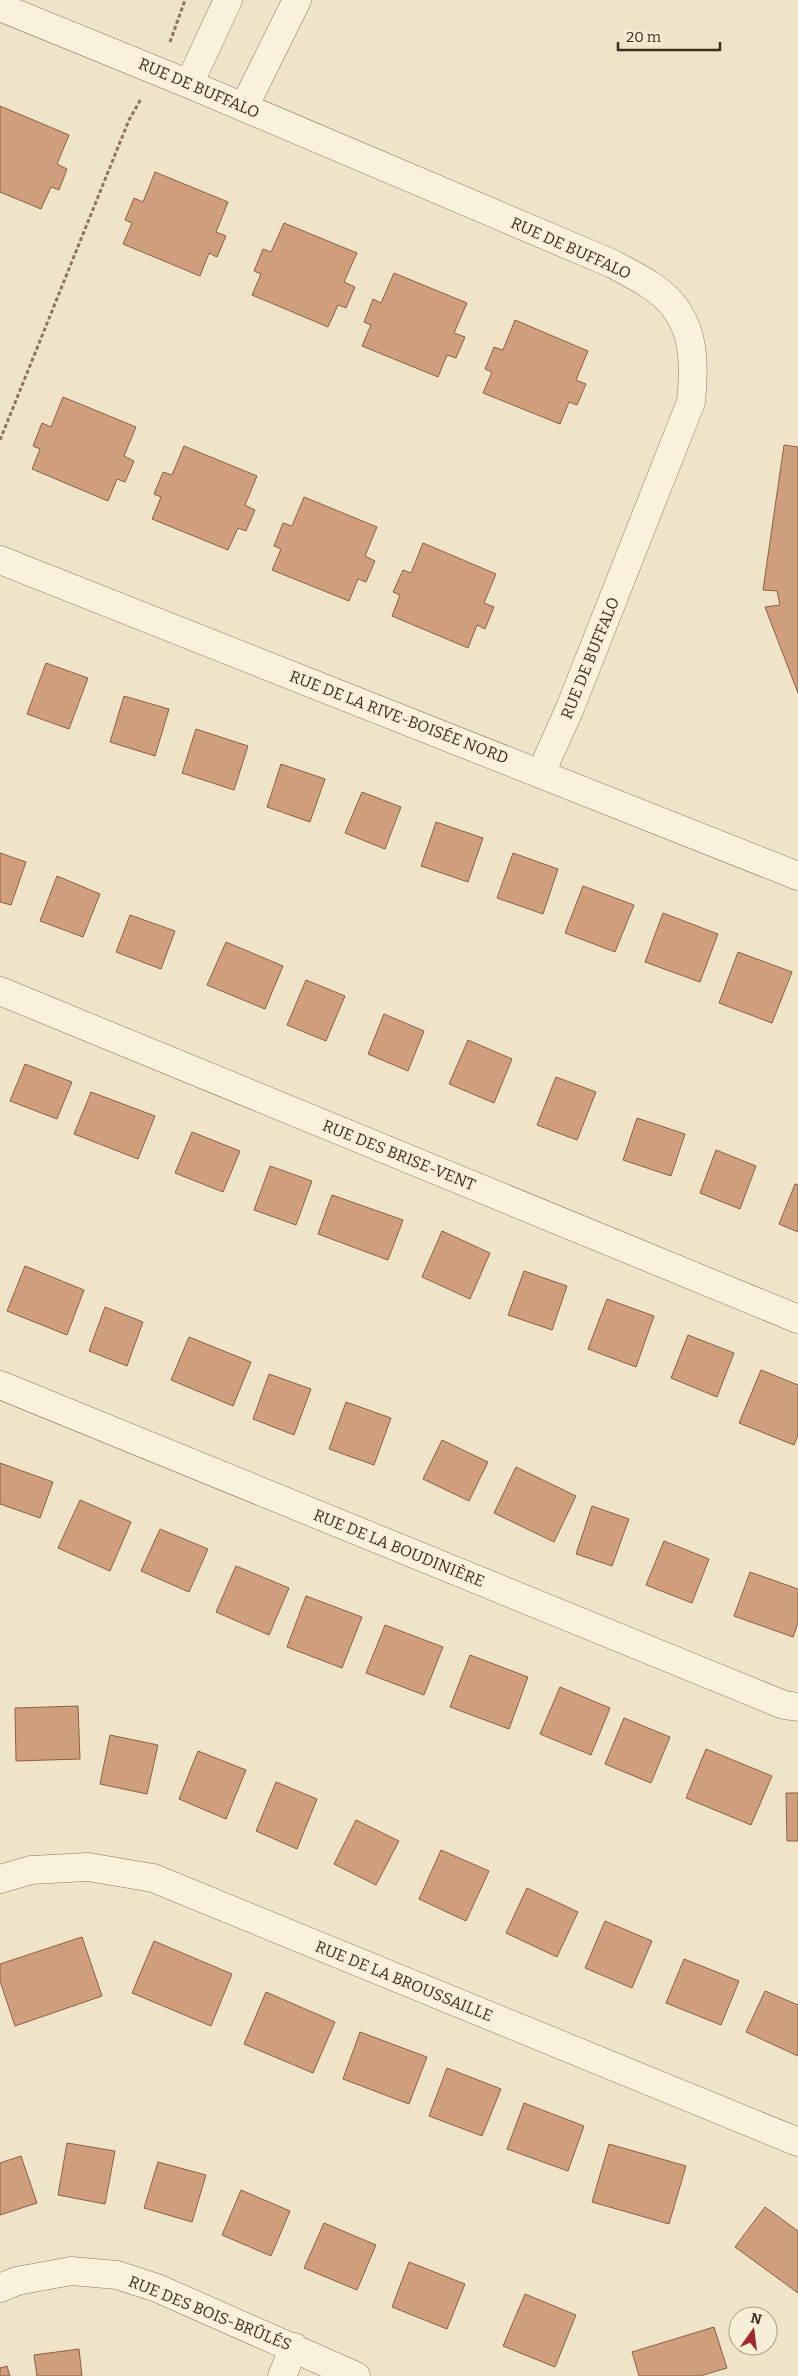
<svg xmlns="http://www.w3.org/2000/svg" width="798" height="2376" font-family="Bitter,serif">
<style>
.building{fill:#cf9f7d;stroke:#8d5f41}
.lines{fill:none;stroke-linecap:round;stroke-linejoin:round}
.minor-casing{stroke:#8d765c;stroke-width:29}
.path{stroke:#8d765c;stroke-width:3;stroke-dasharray:4 2.5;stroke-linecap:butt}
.minor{stroke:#faf1dc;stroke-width:28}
.labels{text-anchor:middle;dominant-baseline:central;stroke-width:4;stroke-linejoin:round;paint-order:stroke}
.street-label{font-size:16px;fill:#3d2e20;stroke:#f7eed8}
</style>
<rect width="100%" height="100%" fill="#f0e4c8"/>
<path class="building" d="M0,106L69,135L57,164L67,169L59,190L51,187L41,209L0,192Z
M155,172L228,202L216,232L226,236L217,257L209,253L200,276L123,244L132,223L125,220L134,198L143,202Z
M284,223L357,253L344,282L355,287L346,308L338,305L328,327L252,295L261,274L254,271L263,249L271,252Z
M394,273L467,303L454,333L465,337L456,358L447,355L438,377L362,346L371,325L364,322L373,299L381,303Z
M515,320L588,351L576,380L586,384L577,405L569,402L560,424L483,393L492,372L485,369L494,347L503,350Z
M63,397L136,427L124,456L134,461L125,482L117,479L108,501L32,469L40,449L33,446L42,423L51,427Z
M784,445L798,447V693L765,607L780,605L777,591L763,590Z
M184,446L257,476L245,505L255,510L246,531L238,528L228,550L152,519L161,497L154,494L163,472L172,475Z
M304,497L377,527L365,556L375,561L366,582L358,579L349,601L272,570L281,549L274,546L283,523L292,526Z
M423,543L496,574L484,603L494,607L485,629L477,625L468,648L392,616L400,595L393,592L403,570L411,573Z
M46,663L88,678L69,729L27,714Z
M124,696L169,709L155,756L110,742Z
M196,729L248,746L234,790L182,773Z
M281,764L325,779L310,822L267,807Z
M362,792L401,807L385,849L345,833Z
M436,822L483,838L468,882L421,866Z
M0,853L26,862L11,905L0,902Z
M513,853L558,869L543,914L497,898Z
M57,876L100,894L83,937L40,921Z
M583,886L634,905L615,952L565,933Z
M663,913L718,934L700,982L645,962Z
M130,915L175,931L161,969L116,952Z
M226,942L283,966L265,1009L207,985Z
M738,952L792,972L772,1023L719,1003Z
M306,980L345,996L326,1041L287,1025Z
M384,1014L424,1031L408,1071L368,1054Z
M468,1040L512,1059L494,1103L449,1084Z
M25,1064L72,1082L57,1119L10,1101Z
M556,1077L596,1092L577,1140L537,1125Z
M91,1092L155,1116L138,1159L74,1134Z
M637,1118L685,1134L671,1176L623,1160Z
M192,1132L240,1151L223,1192L175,1173Z
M716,1150L756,1166L740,1209L700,1193Z
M270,1166L312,1181L296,1225L254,1210Z
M795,1184L798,1185V1232L779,1224Z
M332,1195L403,1220L388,1260L318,1234Z
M442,1231L490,1253L470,1299L422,1277Z
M25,1266L84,1290L67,1335L7,1311Z
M524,1271L567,1286L552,1330L508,1315Z
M607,1299L654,1316L636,1367L588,1349Z
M105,1307L143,1322L127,1366L89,1351Z
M688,1335L734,1353L717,1397L671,1378Z
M189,1337L251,1362L233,1406L171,1380Z
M761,1370L798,1385V1435L794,1445L739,1423Z
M269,1374L311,1389L294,1435L253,1419Z
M346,1402L391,1418L374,1465L329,1449Z
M442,1440L488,1462L469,1501L423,1479Z
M0,1463L53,1482L40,1518L0,1504Z
M516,1467L576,1496L554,1542L494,1513Z
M80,1500L131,1522L110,1571L58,1548Z
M592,1506L629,1519L612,1566L576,1554Z
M160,1529L208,1549L189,1592L141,1571Z
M664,1541L709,1559L692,1603L646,1585Z
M236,1566L289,1588L269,1635L216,1612Z
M750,1572L798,1589V1623L793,1637L734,1616Z
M306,1596L362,1617L342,1668L287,1647Z
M385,1625L443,1647L424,1695L366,1673Z
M470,1655L528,1677L509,1729L450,1707Z
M560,1687L610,1708L591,1755L540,1734Z
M78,1706L80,1759L16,1761L15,1708Z
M624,1718L670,1737L651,1783L605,1764Z
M110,1735L158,1745L147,1794L100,1784Z
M706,1749L772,1776L751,1825L686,1798Z
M198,1751L246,1770L226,1819L179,1799Z
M276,1782L317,1799L297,1849L256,1831Z
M786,1793H798V1841H787Z
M356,1820L399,1841L376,1885L334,1864Z
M441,1850L489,1871L466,1921L419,1899Z
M527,1888L578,1912L557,1957L506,1933Z
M605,1921L652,1941L632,1988L585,1968Z
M82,1937L102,1996L15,2026L0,1981V1964Z
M154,1941L232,1974L211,2026L132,1993Z
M684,1959L739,1981L721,2025L666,2003Z
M765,1991L798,2005V2056L746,2032Z
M266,1992L335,2022L313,2073L244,2044Z
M360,2032L427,2057L409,2104L343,2079Z
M447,2068L501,2089L482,2136L429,2116Z
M524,2103L584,2126L568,2171L507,2149Z
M67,2143L115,2151L105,2204L58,2195Z
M609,2144L686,2166L669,2224L592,2202Z
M21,2156L37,2203L0,2215V2163Z
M158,2162L206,2175L192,2222L144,2208Z
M241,2190L290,2211L271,2256L222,2235Z
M765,2207L798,2231V2293L735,2247Z
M324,2223L376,2245L357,2290L304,2268Z
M409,2262L465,2284L447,2329L392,2307Z
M525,2294L576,2315L555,2367L503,2346Z
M714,2327L727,2368L700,2376H639L632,2352Z
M79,2349L82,2376H37L34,2355Z
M7,2366L10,2376H0V2368Z"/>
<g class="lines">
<defs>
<path id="minor" d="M0,7L189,84L613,264C625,271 638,277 650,285C694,313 696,356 691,402L570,708L541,773
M189,84L228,0
M244,107L297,0
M0,560L798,876
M0,991L798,1319
M0,1385L784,1705L798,1707
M0,1879L31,1870L88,1867L153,1878L798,2142
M0,2288L17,2281L71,2271L117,2275L157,2288L356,2376
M282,2376L294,2347"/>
</defs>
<use href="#minor" class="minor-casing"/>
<path class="path" d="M170,42L185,0
M0,440L129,120L141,99"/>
<use href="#minor" class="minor"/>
</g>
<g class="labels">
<g class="street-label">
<text transform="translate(199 88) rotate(23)">RUE DE BUFFALO</text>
<text transform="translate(571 248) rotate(24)">RUE DE BUFFALO</text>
<text transform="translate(590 658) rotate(-68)">RUE DE BUFFALO</text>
<text transform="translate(399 717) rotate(21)">RUE DE LA RIVE-BOISÉE NORD</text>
<text transform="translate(399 1155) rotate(22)">RUE DES BRISE-VENT</text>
<text transform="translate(399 1548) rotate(22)">RUE DE LA BOUDINIÈRE</text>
<text transform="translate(404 1981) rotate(22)">RUE DE LA BROUSSAILLE</text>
<text transform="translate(210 2313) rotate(22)">RUE DES BOIS-BRÛLÉS</text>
</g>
</g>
<g transform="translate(753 2331) rotate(14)"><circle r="24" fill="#f7eed8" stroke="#ada18e"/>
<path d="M0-4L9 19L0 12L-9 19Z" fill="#9e2a2b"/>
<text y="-8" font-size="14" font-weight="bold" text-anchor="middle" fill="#3d2e20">N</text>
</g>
<path d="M618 42v8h102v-8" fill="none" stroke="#3d2e20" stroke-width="2.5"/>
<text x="626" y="42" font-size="15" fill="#3d2e20" stroke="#f7eed8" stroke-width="4" paint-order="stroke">20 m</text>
</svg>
